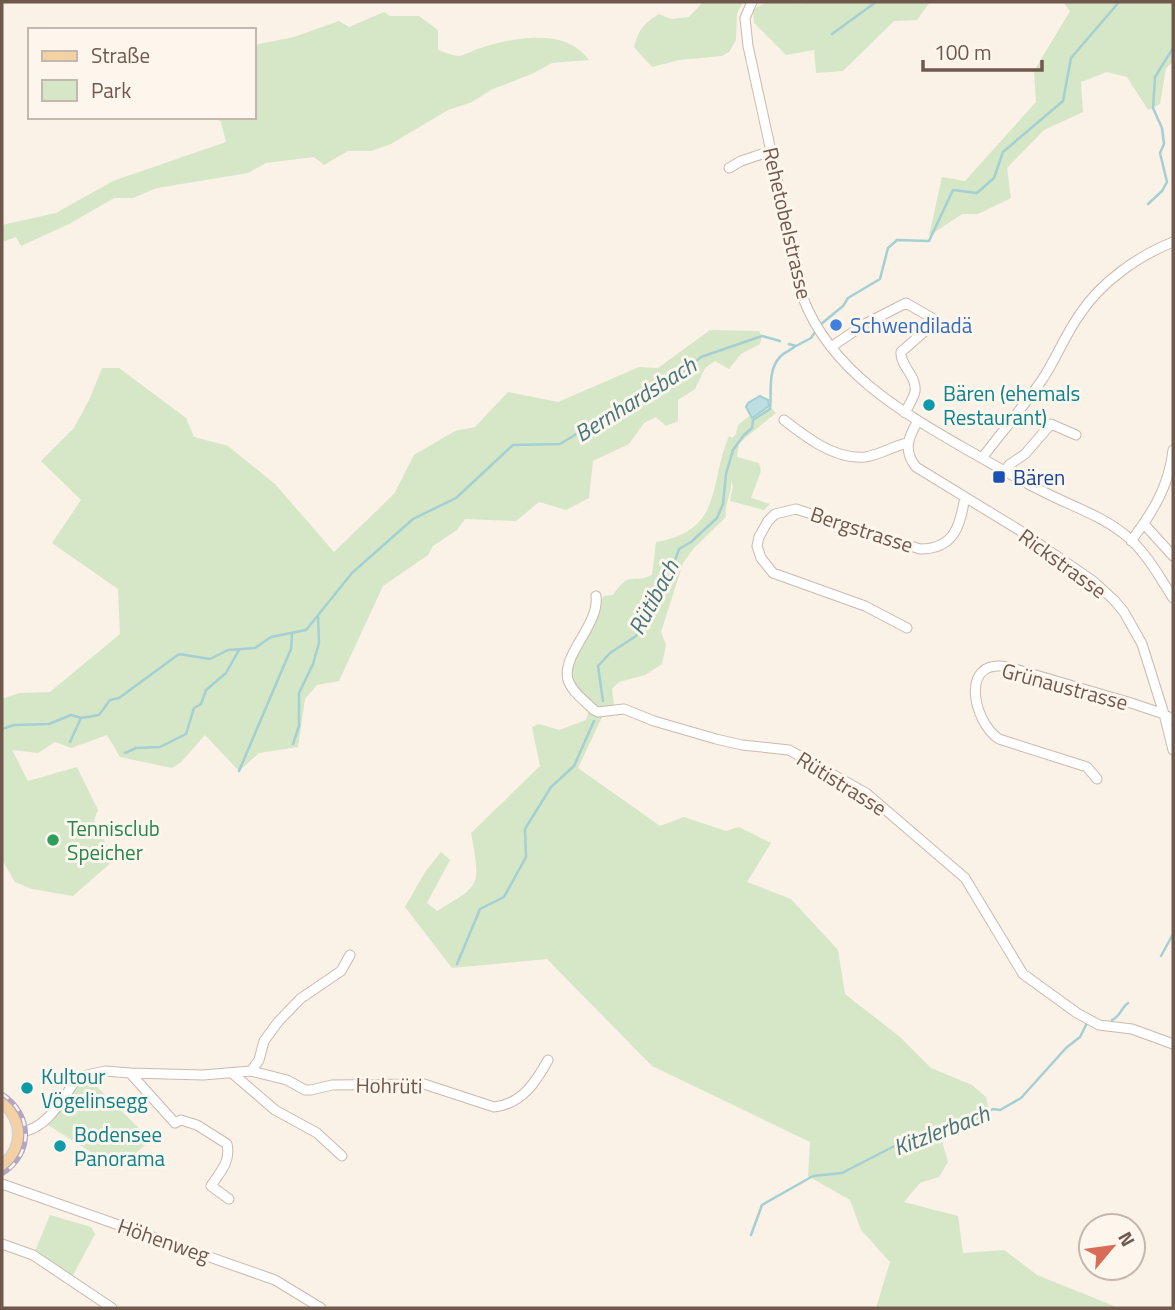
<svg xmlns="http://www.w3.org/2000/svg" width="1175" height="1310" font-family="'Titillium Web',sans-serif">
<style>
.green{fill:#d5e7c6}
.water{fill:#bddfe2;stroke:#a4cfd3;stroke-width:2}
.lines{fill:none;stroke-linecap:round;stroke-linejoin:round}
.stream{stroke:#a4cfd3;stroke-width:2.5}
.minor-casing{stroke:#cbb9ae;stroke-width:11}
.major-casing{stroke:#d7d0cd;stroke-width:13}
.minor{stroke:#fff;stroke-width:9}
.major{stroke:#f3d1a5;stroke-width:10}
.rail-casing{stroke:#b4a6c3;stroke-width:5}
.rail{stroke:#fdf6ed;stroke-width:2.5;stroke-dasharray:8;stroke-linecap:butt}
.shop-dot{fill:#3f7fe0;stroke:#fdf6ed;stroke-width:2.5}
.culture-dot{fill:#0f9aa8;stroke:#fdf6ed;stroke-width:2.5}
.transit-dot{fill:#1a4fb4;stroke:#fdf6ed;stroke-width:2.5}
.leisure-dot{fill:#2e9e5b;stroke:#fdf6ed;stroke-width:2.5}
.labels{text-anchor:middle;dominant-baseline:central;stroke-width:6;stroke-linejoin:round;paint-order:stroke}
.street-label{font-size:21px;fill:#71584d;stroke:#fdf6ed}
.shop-label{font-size:21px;fill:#366cbe;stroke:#fdf6ed;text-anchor:start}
.culture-label{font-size:21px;fill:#0d838f;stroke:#fdf6ed;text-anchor:start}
.transit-label{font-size:21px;fill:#164399;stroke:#fdf6ed;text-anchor:start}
.leisure-label{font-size:21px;fill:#27864d;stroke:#fdf6ed;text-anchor:start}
.water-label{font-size:23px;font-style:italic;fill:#46777c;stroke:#fdf6ed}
</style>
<rect width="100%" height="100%" fill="#faf1e7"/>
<path class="green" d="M703,2H743L737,13L736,40L729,52L722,56L679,60L652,67L634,47C639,29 644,23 659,14L671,19L689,17Z
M766,2C783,2 799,5 815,2H930L917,20L894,21L843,71L816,73L814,50L786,55L754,23L753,10Z
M1063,2H1173V62L1166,68L1160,104L1148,110L1127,77L1107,72L1081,82L1083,112L1044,130L1007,168L1011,198L978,214H962L929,236L942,177L965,181L1036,102L1034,71L1070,11Z
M384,12L390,16H419L438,30V50C444,52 453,56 459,56C466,55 473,50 480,48C513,38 565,27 589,60L552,63L534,73L491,90L472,102L448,110L391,144L371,151H348L324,165L314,157L266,163L248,173L157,188L133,198H114L69,224L21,246L16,237L2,242V225L56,213L113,181L226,142L221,122L215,117H254V45L294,37L339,21L349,27Z
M710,330L759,331L762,336L760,344L741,354L729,369L715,361L705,368L695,389L678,400V421L666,426L656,417L644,423L629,444L593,461L589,498L566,510L539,502L516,521L465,519L457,530L433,546L428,555L383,586L339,681L317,685L305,699L298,747L259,753L239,771L205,735L181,762L172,768L120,757L107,735L71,748L55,742L38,753L12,750L28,781L77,767L98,810L94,820L114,860L73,896L32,889L15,882L2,860V699L19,693L50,692L120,634L118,589L52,543L81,500L41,461L74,428L90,398L102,368H119L186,418L194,437L228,446L275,484L334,552L394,494L414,455L455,431L475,427L508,392L558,402L639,367L658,368Z
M770,407L776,413L739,443L737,457L759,463L761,471L751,498L770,504L764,510L730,501L733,486L731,481C732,493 724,505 726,517L694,548L683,563L661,632L666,645L662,664L645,675L619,682L612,689L614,706C600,709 595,708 585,697C580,692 574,687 572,680C566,664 592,619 600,603L604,596L613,595C631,569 630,585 652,575L656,542C724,530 708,486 729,436L732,438L736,434L738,425L749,416L752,419Z
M589,710L603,715L578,768L660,826L684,817L726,831L739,827L771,843L747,882L791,899L838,950L845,994L900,1037L931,1068L972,1085L986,1097L990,1115L941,1138L948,1162L939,1177L920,1183L904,1202L958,1216L963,1253L1004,1250L1037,1275L1119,1308H876L890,1262L861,1230L850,1200L808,1176L810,1142L652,1066L547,959L452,968L405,907L425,872L441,852L450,860L427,903L437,911C483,884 480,885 471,833L540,766L532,727L539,724L559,730L586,720Z
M88,1078L151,1140L121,1166L109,1158L102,1159L48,1125L78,1085Z
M50,1215L91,1227L95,1234L72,1277L35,1251Z"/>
<path class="water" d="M760,396L768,400L769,406L752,418L746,407L748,403Z"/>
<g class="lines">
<path class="stream" d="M832,34L876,2
M1148,204L1162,191L1167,182L1160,153L1164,144L1162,128L1153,108L1155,77L1173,48
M789,344L796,346L811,338L820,325L843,306L848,298L880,279L888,248L897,240L929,241L953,190L977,193L994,178L1003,152L1063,101L1071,58L1119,2
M603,701L598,666L610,653L636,636L651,602L670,575L679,549L691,542L717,518L723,504L726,474L733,450L744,435L752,428L753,420L770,409C772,395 767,370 780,357C783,353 790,351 794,347
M2,729L14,725L49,724L71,715L81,718L99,715L110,700L119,698L179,654L210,659L228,650L255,648L271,637L306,630L352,573L413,519L456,498L513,445L560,444L639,396L675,379L701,357L762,336L780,341
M70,742L81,718
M293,744L299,726V693L313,664L319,643L318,616
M125,753L136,748L160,747L186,734L194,708L201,704L206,690L226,673L239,650
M239,771L291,649L292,634
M1161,956L1173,934
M457,964L480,909L504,897L526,857L525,829L551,787L574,766L594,721
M1112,1020C1120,1017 1121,1008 1128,1003
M751,1235L762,1205L813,1176L842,1173L908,1139L971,1121L993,1109L1000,1110L1021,1098L1066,1048L1080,1037L1087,1023"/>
<defs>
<path id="minor" d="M752,2L745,18L748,46L803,298C831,371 900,411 964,448C991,463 1017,479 1044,492C1071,506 1100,515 1124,534C1145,550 1159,576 1173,598
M729,168L741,161L771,151
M831,347L865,324L906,303L932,318L934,323L901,352C900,366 917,376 915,391C914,398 908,406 905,413
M784,420C806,437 835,460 865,457C880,455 893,446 907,443
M918,421C908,437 903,451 916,467L1019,530L1093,581L1114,600L1124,612L1142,644L1164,714L1173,750
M982,458C1002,432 1023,407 1042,380C1056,359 1065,335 1080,314C1101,282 1138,256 1173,242
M1005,471L1009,465L1025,454L1051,424L1076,435
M1144,524L1173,556
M1131,541C1153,512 1169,486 1173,450
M596,596C600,624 561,655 568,680C572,692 585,701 594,710L598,712L624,709L654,721L716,739L742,745L789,750L866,793L965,878L1023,974L1077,1013L1099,1025L1132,1029L1173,1044
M907,628L865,606L773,573L761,558L757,546L759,537L768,521L775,514L796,509L920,549C955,549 960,525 965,497
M1097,779L1087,767L999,739C973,722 959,657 1008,667L1128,702L1164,714L1173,720
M251,1071L259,1060L264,1041L278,1022L300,999L341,971L350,955
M130,1073L203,1075L251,1071L287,1080L305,1090H311L332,1085L424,1084L494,1107C522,1104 536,1082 548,1060
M232,1073L275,1110L317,1133L342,1156
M19,1132C47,1131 64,1096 78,1077L105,1071L130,1073L175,1123L181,1120L197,1125L227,1144C231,1162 220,1172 211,1186L229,1199
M2,1184L275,1280L321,1308
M2,1244L33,1255L112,1308"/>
<path id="major" d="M2,1102C24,1120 24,1148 2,1166"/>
</defs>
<use href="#minor" class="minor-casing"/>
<use href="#major" class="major-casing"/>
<use href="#minor" class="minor"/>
<use href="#major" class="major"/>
<defs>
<path id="rail" d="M2,1094C33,1114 34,1154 2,1174"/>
</defs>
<use href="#rail" class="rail-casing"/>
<use href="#rail" class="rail"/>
</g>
<circle class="shop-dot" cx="836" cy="325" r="7"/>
<g class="culture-dot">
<circle cx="929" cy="405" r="7"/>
<circle cx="27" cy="1088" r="7"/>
<circle cx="60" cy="1146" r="7"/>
</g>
<rect class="transit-dot" x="992" y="470" width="14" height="14" rx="3.5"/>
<circle class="leisure-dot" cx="53" cy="840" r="7"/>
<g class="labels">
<g class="street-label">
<text transform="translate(788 223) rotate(77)">Rehetobelstrasse</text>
<text transform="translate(862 529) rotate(18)">Bergstrasse</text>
<text transform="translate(1063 563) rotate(36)">Rickstrasse</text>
<text transform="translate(1065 686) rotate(15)">Grünaustrasse</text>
<text transform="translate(842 783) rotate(32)">Rütistrasse</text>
<text transform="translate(389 1085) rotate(1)">Hohrüti</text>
<text transform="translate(164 1240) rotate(19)">Höhenweg</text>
</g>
<g class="shop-label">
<text x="850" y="325">Schwendiladä</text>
</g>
<g class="culture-label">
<text x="943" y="393">Bären (ehemals<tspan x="943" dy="24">Restaurant)</tspan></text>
<text x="41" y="1076">Kultour<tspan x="41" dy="24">Vögelinsegg</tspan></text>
<text x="74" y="1134">Bodensee<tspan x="74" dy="24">Panorama</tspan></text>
</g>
<g class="transit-label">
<text x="1013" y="477">Bären</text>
</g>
<g class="leisure-label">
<text x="67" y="828">Tennisclub<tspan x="67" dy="24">Speicher</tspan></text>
</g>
<g class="water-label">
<text transform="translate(635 399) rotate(-32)">Bernhardsbach</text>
<text transform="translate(653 597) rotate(-62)">Rütibach</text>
<text transform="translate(941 1130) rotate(-21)">Kitzlerbach</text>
</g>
</g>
<rect width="1175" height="1310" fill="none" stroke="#71584d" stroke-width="7"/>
<rect x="28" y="28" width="228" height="91" fill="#fdf6ed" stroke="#c5b7ad" stroke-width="2"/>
<rect x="42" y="51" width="35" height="10" fill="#f3d1a5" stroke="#c5b7ad" stroke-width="2"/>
<text x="91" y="63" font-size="21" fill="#71584d">Straße</text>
<rect x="42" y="80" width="35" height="21" fill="#d5e7c6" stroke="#c5b7ad" stroke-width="2"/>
<text x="91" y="98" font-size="21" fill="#71584d">Park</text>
<g transform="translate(1112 1247) rotate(61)"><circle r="33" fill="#fdf6ed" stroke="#c5b7ad" stroke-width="2"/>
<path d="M0-5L12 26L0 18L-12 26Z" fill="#d96c57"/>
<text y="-10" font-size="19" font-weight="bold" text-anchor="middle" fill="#71584d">N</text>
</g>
<path d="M923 60v10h119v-10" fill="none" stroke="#71584d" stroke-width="3.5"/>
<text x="934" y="60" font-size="21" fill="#71584d" stroke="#fdf6ed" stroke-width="5" paint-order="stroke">100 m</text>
</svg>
